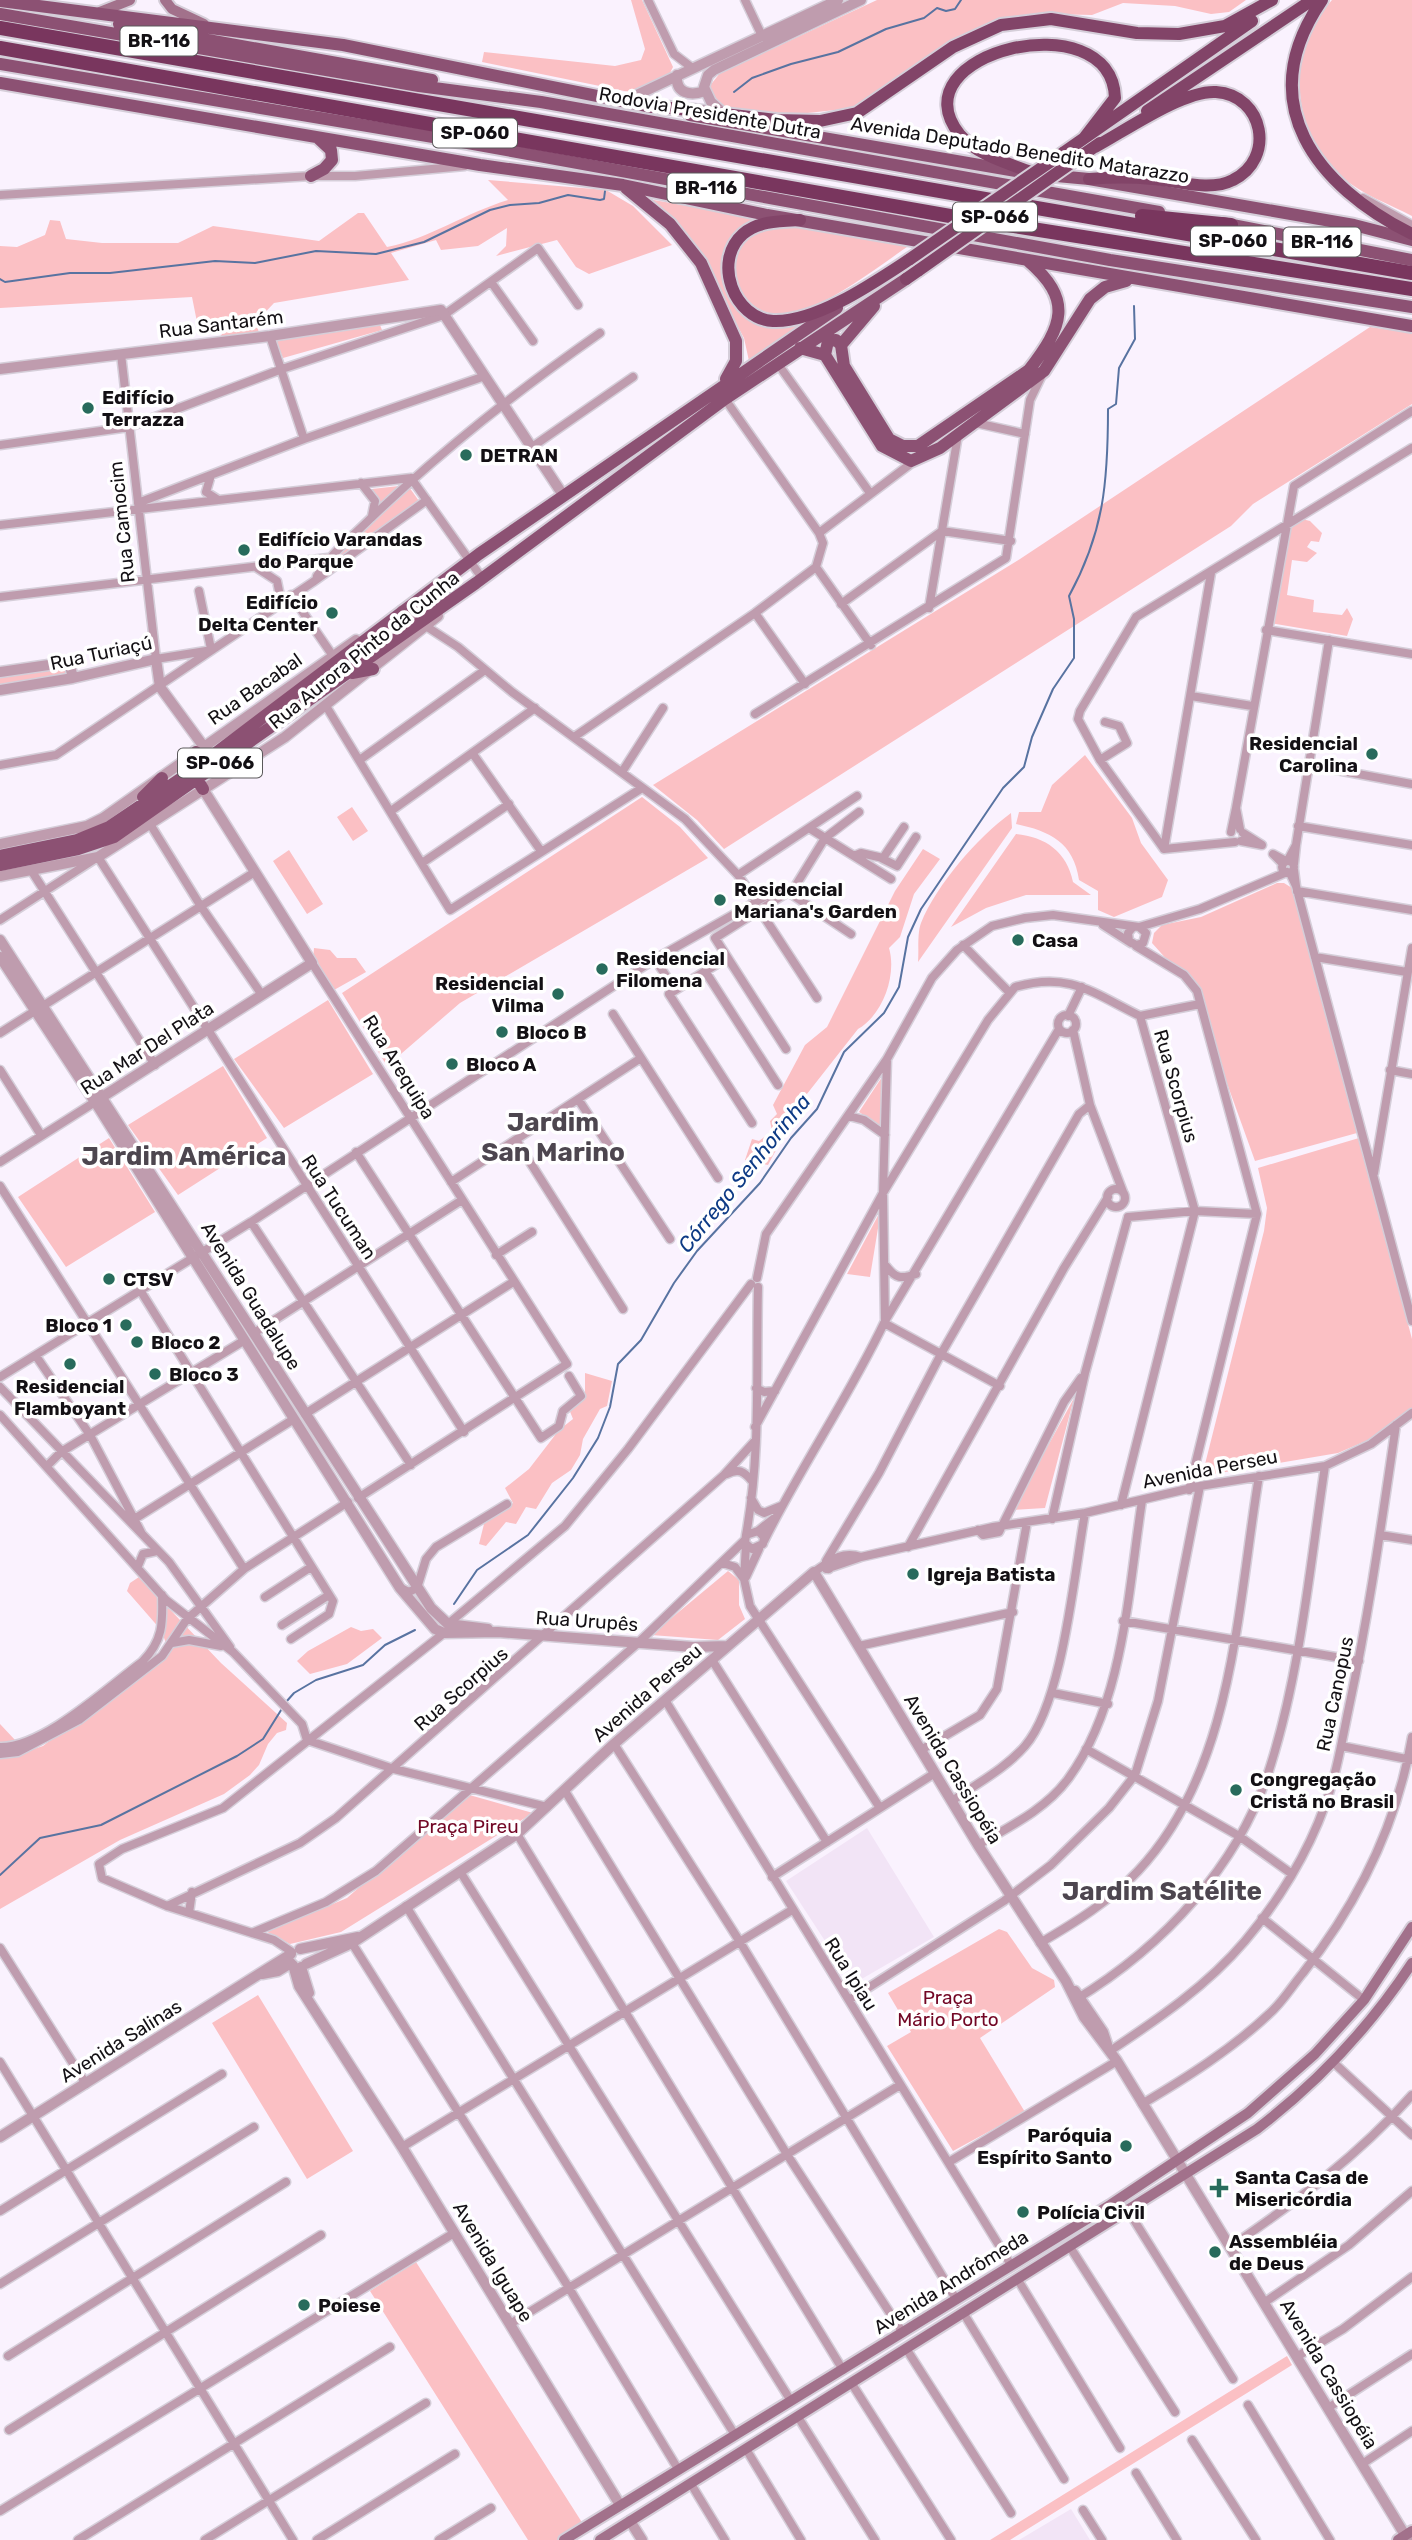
<svg xmlns="http://www.w3.org/2000/svg" width="1412" height="2540" font-family="Rubik,sans-serif">
<style>
.built{fill:#f2e4f6}
.green{fill:#fbc0c4}
.lines{fill:none;stroke-linecap:round;stroke-linejoin:round}
.stream{stroke:#5873a1;stroke-width:2}
.minor-casing{stroke:#d5ced9;stroke-width:11}
.tertiary-casing{stroke:#d5ced9;stroke-width:13}
.secondary-casing{stroke:#d5ced9;stroke-width:14}
.primary-casing{stroke:#d5ced9;stroke-width:16}
.trunk-casing{stroke:#d5ced9;stroke-width:16}
.motorway-casing{stroke:#d5ced9;stroke-width:18}
.minor{stroke:#bf9cae;stroke-width:8}
.tertiary{stroke:#bf9cae;stroke-width:10}
.secondary{stroke:#a2718b;stroke-width:10}
.primary{stroke:#8c5173;stroke-width:12}
.trunk{stroke:#824468;stroke-width:12}
.motorway{stroke:#79365e;stroke-width:14}
.trunk-bridge-casing{stroke:#d5ced9;stroke-width:16;stroke-linecap:butt}
.trunk-bridge{stroke:#824468;stroke-width:12}
.poi-dot{fill:#286b5c;stroke:#fff;stroke-width:2.5}
.labels{text-anchor:middle;dominant-baseline:central;stroke-width:7;stroke-linejoin:round;paint-order:stroke}
.shield{fill:#fff;stroke:#5a585a;stroke-width:2}
.shield-label{font-size:18px;font-weight:bold;fill:#131014}
.street-label{font-size:19px;fill:#131014;stroke:#fff}
.poi-label{font-size:19px;font-weight:bold;fill:#131014;stroke:#fff;text-anchor:start}
.park-label{font-size:19px;fill:#720725;stroke:#fff}
.water-label{font-size:21px;font-style:italic;fill:#0d3a85;stroke:#fff}
.district-label{font-size:26px;font-weight:bold;fill:#4d464f;stroke:#fff}
</style>
<rect width="100%" height="100%" fill="#faf2fe"/>
<path class="built" d="M867,1828L934,1937L853,1984L786,1881Z
M1071,2509L1090,2540H1019Z"/>
<path class="green" d="M631,0H642L673,67L669,75L634,93L482,62L484,52L615,66L641,60L645,49Z
M877,0H1246L1229,12L1211,14L1175,6L1123,3L1092,15L1049,14L1003,21L854,108L789,115L719,106L709,87L720,73Z
M1332,0H1412V216C1389,204 1361,194 1342,177C1290,130 1285,53 1332,0Z
M488,180L606,190L633,206L672,245L589,274L576,267L557,240L496,256L506,246L507,228L478,246L441,250L436,240L391,253L409,280L274,303L256,322L259,333L218,339L232,322L198,327L192,297L0,308V246L17,247L45,235L50,220L60,221L66,239L102,243H178L213,226L319,241L358,213H364L387,247C431,238 465,213 508,200Z
M642,198L764,219L748,225L723,274C737,329 762,326 810,318L749,361L744,338L693,244Z
M796,225L910,245C876,268 835,301 795,313C745,327 711,260 754,234C766,227 783,227 796,225Z
M380,325L382,330L283,358L275,339Z
M1370,327L1412,333V404L1253,504L1231,526L724,849L697,820L653,785L1020,559Z
M399,486L409,487L419,501L322,570L379,506L372,489Z
M1302,519L1310,521L1322,533L1319,542L1311,541L1307,547L1317,553L1307,562L1292,560L1287,595L1314,600L1313,612L1342,615L1347,608L1353,619L1347,636L1270,623L1287,529Z
M68,664L71,676L0,687V675Z
M1085,755L1132,818L1141,843L1168,880L1162,897L1114,917L1098,910V891L1079,880C1074,843 1050,831 1016,824L1019,812H1041L1052,785Z
M642,797L680,827L708,858L460,1003L387,1066L342,993Z
M352,807L368,831L353,841L337,817Z
M1011,813L1012,828L918,962C919,950 917,934 921,923C937,884 977,838 1011,813Z
M1016,834C1046,837 1067,852 1073,882L1091,895H1026L986,908L951,927Z
M923,849L940,859L914,894L900,937L889,948C897,975 883,1015 858,1029L803,1099L790,1128L780,1129L782,1139L768,1165L745,1160L752,1139L759,1141L772,1131L770,1121L777,1114L773,1105L805,1045L827,1027L895,891Z
M289,850L323,904L307,914L273,861Z
M1277,883H1284L1292,888L1357,1133L1255,1161L1224,1075L1200,990L1188,973L1169,962L1152,943L1154,933L1162,925L1201,917Z
M314,948L330,950L337,958H356L366,972L334,990L313,962Z
M328,1000L373,1074L284,1128L234,1059Z
M223,1066L267,1138L178,1195L128,1125Z
M884,1074L883,1128L859,1112Z
M109,1138L155,1212L66,1267L18,1197Z
M1359,1138L1412,1339V1408L1368,1440L1338,1453L1202,1476L1264,1231L1267,1208L1258,1168Z
M881,1210L870,1277L847,1274Z
M585,1373L612,1381L607,1406L600,1409L583,1439L580,1455L571,1470L552,1483L536,1509L526,1507L516,1524L506,1522L486,1546L479,1544L484,1524L513,1503L505,1488L529,1469L559,1430L573,1419L569,1409L585,1393Z
M1074,1398L1045,1508L1013,1510Z
M728,1571L739,1580V1605L745,1619L718,1640L651,1635Z
M139,1577L221,1663L287,1723L286,1730L277,1733L268,1744L259,1765L250,1775L224,1794L120,1840L0,1909V1724L16,1741L34,1749L43,1746L161,1653L166,1643L161,1630L127,1591L130,1583Z
M351,1627L361,1631L373,1629L382,1638L347,1664L310,1674L297,1661L308,1651Z
M466,1794L533,1813L341,1932L290,1944L267,1932L347,1898Z
M999,1929L1007,1932L1032,1968L1054,1980L1055,1987L980,2038L1025,2112L953,2151L887,2046L911,2032L888,1993Z
M258,1995L353,2151L307,2179L212,2023Z
M416,2262L583,2524L558,2540H528L370,2291Z
M1287,2356L1292,2365L1010,2540H990Z"/>
<g class="lines">
<path class="stream" d="M734,92L752,78L791,64L838,52L886,29L924,18L937,8L946,11L955,9L961,0
M0,279L5,282L70,273H110L215,261L255,263L316,251L376,254L424,242L490,210L510,205L539,203L568,195L600,200L604,199L605,191
M454,1604L477,1570L528,1535L573,1478L598,1438L610,1407L618,1364L641,1340L674,1283L697,1251L760,1183L791,1138L817,1109L844,1052L884,1013L899,987L908,937L921,909L1003,788L1024,767L1032,737L1053,689L1074,658V619L1069,596C1104,532 1108,482 1108,409L1116,404L1119,368L1135,339L1134,306
M286,1702L294,1693L316,1680L363,1665L385,1645L415,1630
M0,1875L40,1838L101,1825L237,1756L263,1739L283,1707"/>
<defs>
<path id="minor" d="M648,0L674,54L691,67
M745,0L762,36
M0,195L311,176H355L465,166
M1363,198L1412,225
M491,282L533,341
M270,336L304,439
M121,354L156,659L206,651
M778,364L870,493
M976,423L1025,434
M0,445L129,427L282,369L444,315L538,248L578,305
M532,447L633,377
M211,475L206,492L217,499
M411,478L482,578
M361,483L375,501L372,516
M138,503L304,439L485,376
M0,525L411,478
M819,533L909,465
M816,567L871,645
M257,568L277,581L281,601
M317,576C331,553 352,537 371,518C446,447 516,392 600,333
M199,591L211,649
M291,595L333,656
M0,597L328,558
M841,604L942,531L1011,541
M929,608L958,435
M401,610L458,647L512,692L685,819L738,875L756,901
M755,613L805,684
M1266,630L1412,654
M1191,696L1252,706
M326,706L450,910L642,788
M755,714L1006,558L1030,400L1042,375
M574,737L755,613L816,567L823,543L819,533L725,399
M473,754L541,851
M361,759L485,670
M1100,760L1127,743L1119,726L1105,722
M0,765L56,755L313,582L427,500
M1310,765L1412,784
M622,772L663,708
M1236,808L1294,486L1412,411
M391,811L535,708
M150,824L200,905L262,995
M1298,826L1412,845
M809,828L891,879
M1231,832L1236,808L1240,829
M1241,841L1262,845L1243,833
M1235,842L1164,849L1100,760L1078,719L1080,711L1136,617L1412,448
M1296,845L1329,640
M1164,849L1211,573
M854,856L861,853L883,858L904,827
M881,858L897,866L916,837
M1288,860L1296,845L1294,864
M1282 867a6 6 0 1 1 12 0a6 6 0 1 1-12 0Z
M422,863L509,804
M1283,864L1273,854L1286,861
M31,870L155,1065
M1290,873L1296,886L1294,870
M738,875L857,796
M796,885L825,838L859,812
M1296,886L1412,1321
M1297,891L1412,910
M759,909L817,998
M0,920L98,857L464,1432
M1103,925L1131,943
M1139,927L1200,909L1287,872
M963,945L1008,991
M1136,946L1184,975L1197,991L1257,1214L1189,1490
M1315,957L1407,972
M655,959L675,990
M720,962L669,994L752,1123
M312,963L567,1364L358,1498
M705,971L778,1085
M613,1014L718,1178
M1058 1024a9 9 0 1 1 18 0a9 9 0 1 1-18 0Z
M1068,1016L1082,987
M1140,1016L1200,1004
M1073,1030L1090,1105L1123,1192
M0,1033L255,872
M786,1049L715,938L788,892
M0,1070L41,1135
M1390,1070L1412,1074
M578,1099L670,1239
M849,1116L864,1120L885,1135
M516,1140L623,1309
M356,1152L541,1438L559,1426L563,1411L581,1396L569,1376
M0,1162L95,1102
M1374,1173L1412,948
M451,1182L641,1058
M0,1186L244,1569
M1107 1198a9 9 0 1 1 18 0a9 9 0 1 1-18 0Z
M1128,1217L1195,1211L1257,1214
M251,1222L411,1465
M496,1255L532,1232
M886,1266C896,1279 901,1279 916,1274
M757,1278L766,1234L887,1059L932,978L957,950L992,926L1025,918L1053,915L1139,927L1146,933L1143,943L1136,945L1129,941L1128,933L1133,927
M140,1290L333,1601L329,1614L291,1639
M885,1321L883,1193L887,1059
M884,1323L1000,1386
M254,1333L462,1200
M36,1356L90,1435L141,1532
M0,1377L251,1222L655,959L775,891L788,892L851,934
M0,1387L169,1562L230,1647
M756,1388L764,1392L775,1391
M305,1414L513,1282
M0,1415L166,1600L233,1652L302,1724L307,1740
M755,1427L883,1193L988,1020L1015,987C1069,971 1093,993 1140,1016L1195,1211L1121,1505
M47,1466L61,1452L245,1340
M727,1474C738,1468 744,1471 752,1481
M751,1498L758,1510L764,1513L781,1506
M136,1518L294,1419
M1052,1519L1085,1373L1128,1217
M978,1530L983,1535L999,1532L1064,1402L1081,1378
M758,1531L764,1537L763,1544L752,1549L745,1543L746,1535L758,1531L773,1519
M746,1535C761,1454 756,1369 758,1287
M1380,1535L1412,1540
M764,1541C801,1466 849,1397 885,1321L1059,1029
M746,1545L744,1579L750,1606L880,1808
M908,1547L1064,1268L1108,1197
M723,1563L735,1567L744,1579
M138,1566L143,1554L157,1551
M826,1569L861,1557
M829,1569L826,1561L879,1473L941,1354L1079,1114L1090,1105
M814,1572C829,1562 841,1550 861,1557L993,1527L1085,1513L1200,1486L1325,1466L1371,1444L1412,1413
M746,1577L759,1549
M401,1588L409,1592L417,1588L426,1559L436,1547L507,1504
M265,1597L311,1567
M1123,1621L1359,1661
M448,1624L565,1526L628,1449L751,1284
M282,1625L329,1595
M172,1643L189,1640L221,1646
M859,1646L1013,1612
M712,1660L827,1842
M1053,1693L1108,1704
M665,1700L1011,2265
M307,1740L394,1769L547,1807
M614,1744L740,1942L956,2299
M1341,1746L1412,1760
M0,1747C43,1748 108,1687 142,1662C163,1641 163,1623 162,1595
M1086,1749L1239,1836L1292,1874
M921,1750L980,1715L997,1689L1027,1522
M0,1754L18,1752L79,1720L162,1656L187,1619L244,1569L348,1502
M565,1791L788,2156L903,2333
M952,1801C976,1784 1005,1769 1025,1746C1063,1702 1074,1574 1085,1513
M517,1834L843,2370
M978,1845C1009,1827 1046,1809 1068,1779C1124,1703 1128,1591 1142,1501
M461,1873L791,2401
M772,1877L935,1773
M167,1906L300,1843L336,1818L724,1475L754,1442
M406,1906L735,2435
M189,1913L192,1892
M1262,1918L1364,2000
M252,1933L326,1902L376,1871L638,1643L744,1541
M350,1940L569,2288L678,2469
M1040,1943C1076,1922 1110,1901 1138,1871C1234,1769 1237,1608 1259,1476
M0,1948L86,2084
M292,1952L274,1940L167,1906L102,1878L99,1864L122,1849L223,1808L444,1633
M849,2000L1004,1901L1051,1865L1109,1808L1135,1775L1158,1701L1200,1486
M1075,2000C1163,1947 1241,1864 1271,1764C1301,1668 1310,1565 1325,1466
M1110,2051C1158,2019 1207,1986 1245,1941C1278,1902 1308,1853 1325,1805C1337,1773 1342,1740 1349,1707C1369,1614 1382,1520 1396,1425
M0,2062L293,2540
M1333,2062L1412,2135
M1142,2104C1186,2078 1232,2049 1269,2014C1282,2003 1292,1986 1303,1973C1358,1903 1397,1825 1412,1737
M402,2147L792,1910
M949,2162L1117,2061
M0,2211L222,2074
M1129,2212L1233,2379
M1070,2247L1175,2412
M1230,2247C1296,2202 1359,2155 1412,2095
M1018,2280L1120,2448
M0,2284L254,2127
M1265,2302L1349,2245L1412,2191
M964,2314L1064,2479
M510,2324L900,2085
M907,2350L1011,2513
M8,2356L286,2182
M1298,2356L1343,2329L1412,2277
M852,2384L951,2540
M1248,2405L1330,2540
M1328,2408L1412,2354
M798,2417L875,2540
M9,2430L321,2235
M1192,2440L1256,2540
M746,2449L801,2540
M1362,2464L1412,2431
M1136,2473L1177,2540
M691,2484L725,2540
M1083,2510L1102,2540
M0,2511L454,2233
M78,2540L390,2347
M205,2540L426,2403
M317,2540L455,2454
M439,2540L491,2508"/>
<path id="tertiary" d="M677,75C675,94 691,96 705,91
M624,101L838,0
M722,112L711,102L704,87L708,75L714,70L861,0
M0,369L270,336L441,310L563,495
M0,672L69,662L73,678
M0,690L73,678L156,659L160,687L204,747
M0,844L87,826L103,818L356,640
M0,876L98,857L285,737L438,616
M0,940L431,1608L448,1624L488,1629
M0,957L99,1108L400,1588L435,1629L444,1633L498,1632L693,1647L727,1646
M99,1099L312,963L203,789
M300,1949L358,1937
M306,1964L352,1943L517,1834L614,1744L814,1572L978,1845L1066,1981L1084,2017L1117,2061L1408,2540
M293,1965L299,1986L402,2147L620,2505
M301,1967L309,1993
M262,1974L278,1971L291,1963
M1075,1991L1103,2032L1107,2044
M0,2137L291,1954
M630,2521L642,2540"/>
<path id="secondary" d="M165,0L172,9L204,24
M100,12L130,0
M564,2540L1110,2205L1248,2113L1315,2054L1364,2000L1412,1927
M600,2540L1257,2129C1317,2083 1370,2027 1412,1963
M1398,2540L1412,2531"/>
<path id="primary" d="M0,1L343,45L652,107
M0,14L419,86L541,102L1159,212
M119,24L432,80
M0,64L451,140L1110,260L1412,307
M0,83L480,165L623,185L767,215L1412,326
M690,115L1021,172
M1046,175L1089,179L1354,225L1412,240
M311,176L324,169L332,160L331,150L317,137
M626,188L670,224L701,263L736,341V361L726,379
M1222,223L1412,260
M841,345L844,366L889,439L903,446H918L1029,370C1063,326 1074,300 1027,260
M841,345L874,306
M800,348L825,355L882,446L911,461L940,448L1044,371L1090,299L1105,287L1126,281
M825,355L828,341L836,340L841,345
M352,673L373,669
M196,752L192,771L203,789
M143,797L162,778
M0,856L77,840L109,827L192,771L479,554L837,308
M0,865L78,849L114,837L476,583L725,399L906,279"/>
<path id="trunk" d="M1322,0C1251,103 1316,186 1412,234
M644,105L776,120L820,121L857,113L953,47L1001,25L1051,19L1137,33L1179,34L1225,26L1272,0
M1147,111L1312,0
M1063,153L1252,21
M1071,163L1100,143
M1036,174C1011,164 978,156 960,135C893,52 1112,0 1115,98L1085,137
M1089,179C1111,177 1132,177 1153,179C1178,181 1210,192 1233,180C1276,159 1264,95 1216,92C1183,90 1125,131 1095,147
M800,220C780,221 758,221 743,234C712,261 734,319 773,321C816,323 875,282 910,259
M906,279L919,270"/>
<path id="motorway" d="M0,28L1412,273
M0,48L950,216L1412,289
M1142,216L1231,225"/>
</defs>
<use href="#minor" class="minor-casing"/>
<use href="#tertiary" class="tertiary-casing"/>
<use href="#secondary" class="secondary-casing"/>
<use href="#primary" class="primary-casing"/>
<use href="#trunk" class="trunk-casing"/>
<use href="#motorway" class="motorway-casing"/>
<use href="#minor" class="minor"/>
<use href="#tertiary" class="tertiary"/>
<use href="#secondary" class="secondary"/>
<use href="#primary" class="primary"/>
<use href="#trunk" class="trunk"/>
<use href="#motorway" class="motorway"/>
<defs>
<path id="trunk-bridge" d="M910,259L1063,153
M919,270L1071,163"/>
</defs>
<use href="#trunk-bridge" class="trunk-bridge-casing"/>
<use href="#trunk-bridge" class="trunk-bridge"/>
</g>
<g class="poi-dot">
<circle cx="88" cy="408" r="7"/>
<circle cx="466" cy="455" r="7"/>
<circle cx="244" cy="550" r="7"/>
<circle cx="332" cy="613" r="7"/>
<circle cx="1372" cy="754" r="7"/>
<circle cx="720" cy="900" r="7"/>
<circle cx="1018" cy="940" r="7"/>
<circle cx="602" cy="969" r="7"/>
<circle cx="558" cy="994" r="7"/>
<circle cx="502" cy="1032" r="7"/>
<circle cx="452" cy="1064" r="7"/>
<circle cx="109" cy="1279" r="7"/>
<circle cx="126" cy="1325" r="7"/>
<circle cx="137" cy="1342" r="7"/>
<circle cx="70" cy="1364" r="7"/>
<circle cx="155" cy="1374" r="7"/>
<circle cx="913" cy="1574" r="7"/>
<circle cx="1236" cy="1790" r="7"/>
<circle cx="1126" cy="2146" r="7"/>
<path d="M1215.5 2177.5h7v7h7v7h-7v7h-7v-7h-7v-7h7z"/>
<circle cx="1023" cy="2212" r="7"/>
<circle cx="1215" cy="2252" r="7"/>
<circle cx="304" cy="2305" r="7"/>
</g>
<g class="labels">
<g class="shield">
<rect x="120.5" y="26.5" width="77" height="29" rx="5"/>
<rect x="433" y="118.5" width="84" height="29" rx="5"/>
<rect x="667.5" y="173.5" width="77" height="29" rx="5"/>
<rect x="953" y="202.5" width="84" height="29" rx="5"/>
<rect x="1191" y="226.5" width="84" height="29" rx="5"/>
<rect x="1283.5" y="227.5" width="77" height="29" rx="5"/>
<rect x="178" y="748.5" width="84" height="29" rx="5"/>
</g>
<g class="shield-label">
<text x="159" y="41">BR-116</text>
<text x="475" y="133">SP-060</text>
<text x="706" y="188">BR-116</text>
<text x="995" y="217">SP-066</text>
<text x="1233" y="241">SP-060</text>
<text x="1322" y="242">BR-116</text>
<text x="220" y="763">SP-066</text>
</g>
<g class="street-label">
<text transform="translate(710 113) rotate(10)">Rodovia Presidente Dutra</text>
<text transform="translate(1020 150) rotate(9)">Avenida Deputado Benedito Matarazzo</text>
<text transform="translate(221 324) rotate(-7)">Rua Santarém</text>
<text transform="translate(122 522) rotate(-96)">Rua Camocim</text>
<text transform="translate(364 650) rotate(-39)">Rua Aurora Pinto da Cunha</text>
<text transform="translate(101 653) rotate(-12)">Rua Turiaçú</text>
<text transform="translate(255 689) rotate(-35)">Rua Bacabal</text>
<text transform="translate(147 1048) rotate(-33)">Rua Mar Del Plata</text>
<text transform="translate(399 1067) rotate(58)">Rua Arequipa</text>
<text transform="translate(1176 1086) rotate(74)">Rua Scorpius</text>
<text transform="translate(339 1207) rotate(57)">Rua Tucuman</text>
<text transform="translate(251 1296) rotate(58)">Avenida Guadalupe</text>
<text transform="translate(1210 1469) rotate(-11)">Avenida Perseu</text>
<text transform="translate(587 1621) rotate(4)">Rua Urupês</text>
<text transform="translate(461 1689) rotate(-41)">Rua Scorpius</text>
<text transform="translate(647 1693) rotate(-41)">Avenida Perseu</text>
<text transform="translate(1335 1694) rotate(-78)">Rua Canopus</text>
<text transform="translate(953 1769) rotate(59)">Avenida Cassiopéia</text>
<text transform="translate(851 1974) rotate(58)">Rua Ipiau</text>
<text transform="translate(121 2041) rotate(-32)">Avenida Salinas</text>
<text transform="translate(493 2262) rotate(59)">Avenida Iguape</text>
<text transform="translate(951 2282) rotate(-32)">Avenida Andrômeda</text>
<text transform="translate(1329 2374) rotate(59)">Avenida Cassiopéia</text>
</g>
<g class="poi-label">
<text x="102" y="397">Edifício<tspan x="102" dy="22">Terrazza</tspan></text>
<text x="480" y="455">DETRAN</text>
<text x="258" y="539">Edifício Varandas<tspan x="258" dy="22">do Parque</tspan></text>
<text x="318" y="602" text-anchor="end">Edifício<tspan x="318" dy="22">Delta Center</tspan></text>
<text x="1358" y="743" text-anchor="end">Residencial<tspan x="1358" dy="22">Carolina</tspan></text>
<text x="734" y="889">Residencial<tspan x="734" dy="22">Mariana's Garden</tspan></text>
<text x="1032" y="940">Casa</text>
<text x="616" y="958">Residencial<tspan x="616" dy="22">Filomena</tspan></text>
<text x="544" y="983" text-anchor="end">Residencial<tspan x="544" dy="22">Vilma</tspan></text>
<text x="516" y="1032">Bloco B</text>
<text x="466" y="1064">Bloco A</text>
<text x="123" y="1279">CTSV</text>
<text x="112" y="1325" text-anchor="end">Bloco 1</text>
<text x="151" y="1342">Bloco 2</text>
<text x="169" y="1374">Bloco 3</text>
<text x="70" y="1386" text-anchor="middle">Residencial<tspan x="70" dy="22">Flamboyant</tspan></text>
<text x="927" y="1574">Igreja Batista</text>
<text x="1250" y="1779">Congregação<tspan x="1250" dy="22">Cristã no Brasil</tspan></text>
<text x="1112" y="2135" text-anchor="end">Paróquia<tspan x="1112" dy="22">Espírito Santo</tspan></text>
<text x="1235" y="2177">Santa Casa de<tspan x="1235" dy="22">Misericórdia</tspan></text>
<text x="1037" y="2212">Polícia Civil</text>
<text x="1229" y="2241">Assembléia<tspan x="1229" dy="22">de Deus</tspan></text>
<text x="318" y="2305">Poiese</text>
</g>
<g class="park-label">
<text x="468" y="1826">Praça Pireu</text>
<text x="948" y="1997">Praça<tspan x="948" dy="22">Mário Porto</tspan></text>
</g>
<g class="water-label">
<text transform="translate(744 1173) rotate(-51)">Córrego Senhorinha</text>
</g>
<g class="district-label">
<text x="553" y="1122">Jardim<tspan x="553" dy="30">San Marino</tspan></text>
<text x="184" y="1156">Jardim América</text>
<text x="1162" y="1891">Jardim Satélite</text>
</g>
</g>
</svg>
